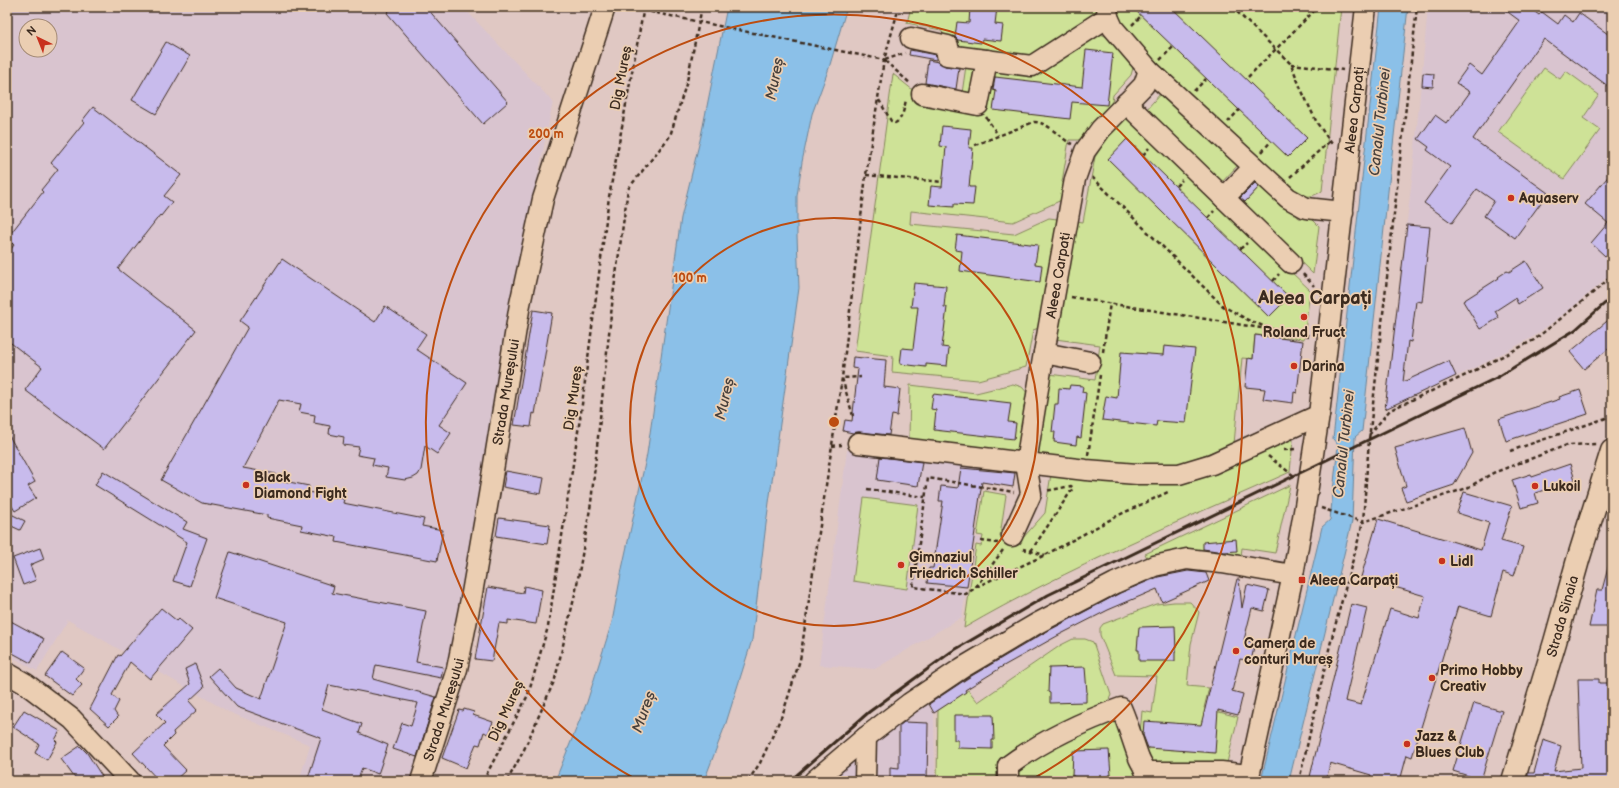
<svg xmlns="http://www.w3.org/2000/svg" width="1619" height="788" font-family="'Balsamiq Sans',sans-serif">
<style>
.built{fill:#d9c4cf;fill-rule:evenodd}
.green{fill:#cee297;stroke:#84865a}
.water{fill:#8bc0e8;stroke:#6b8497}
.building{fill:#c8bbec;stroke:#3b2a1e}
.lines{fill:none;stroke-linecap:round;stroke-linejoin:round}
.minor-casing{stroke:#3b2a1e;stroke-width:23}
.major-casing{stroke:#3b2a1e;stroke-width:25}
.path{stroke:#3b2a1e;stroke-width:2.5;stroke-dasharray:4 3;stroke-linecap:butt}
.minor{stroke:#ebceb2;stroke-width:20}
.major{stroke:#ebceb2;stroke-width:22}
.rail{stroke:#3b2a1e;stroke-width:3}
.path-bridge{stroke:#3b2a1e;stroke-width:2.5;stroke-dasharray:4 3;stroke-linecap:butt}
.ring{fill:none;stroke:#bd4d10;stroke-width:2}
.poi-dot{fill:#c8321e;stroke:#ebceb2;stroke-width:1.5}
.labels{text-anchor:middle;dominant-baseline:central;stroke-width:3.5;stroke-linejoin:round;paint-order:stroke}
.street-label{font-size:14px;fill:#3b2a1e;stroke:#ebceb2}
.poi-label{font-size:14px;font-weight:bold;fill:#3b2a1e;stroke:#ebceb2;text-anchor:start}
.water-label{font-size:15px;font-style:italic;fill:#47403c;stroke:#ebceb2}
.district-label{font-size:18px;font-weight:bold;fill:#3b2a1e;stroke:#ebceb2}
.centre{fill:#bd4d10;stroke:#ebceb2;stroke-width:2}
.ring-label{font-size:12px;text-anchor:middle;font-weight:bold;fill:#bd4d10;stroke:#ebceb2;stroke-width:3.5;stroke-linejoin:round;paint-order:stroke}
</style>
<rect width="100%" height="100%" fill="#e0c8c3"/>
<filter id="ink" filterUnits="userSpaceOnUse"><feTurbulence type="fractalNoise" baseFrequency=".025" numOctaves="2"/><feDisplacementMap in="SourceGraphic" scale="8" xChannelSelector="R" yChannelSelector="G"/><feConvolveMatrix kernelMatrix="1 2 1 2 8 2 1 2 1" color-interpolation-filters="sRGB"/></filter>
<g filter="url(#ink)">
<path class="built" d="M19,7H463L553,102L538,175L450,677L413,781H299L310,745L229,712L68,620L37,671L7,654V12ZM26,26H50V50H26Z
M1428,7H1612V272L1597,287L1569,310L1533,337L1477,367L1385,409L1413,170Z
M847,450L984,469L974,537L981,538L980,544L973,543L962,617L875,669L819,665Z
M917,688L934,713L935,781H802L832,752Z"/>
<path class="green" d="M911,7H1099L1098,13L1032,58L952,48L941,30L907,23Z
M1114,7H1341L1322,191C1307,201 1300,195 1286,188L1166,75L1119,23Z
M1095,33C1112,35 1127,52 1133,68L1131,75L1113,95L1111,109L1085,137L1078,140H1069L1062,182L1068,186L1066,198L1013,222L911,211L910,224L1014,234L1049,218L1057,219L1061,226L1042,327L1033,330L1026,367L978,380L892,372L893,356L855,351L893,74L919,95L960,107L966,66L1035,74Z
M1544,68L1560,79L1566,71L1599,95L1583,118L1600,130L1564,179L1498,132Z
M1161,93L1240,163L1220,184L1146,110Z
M1127,116L1310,290L1304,339L1255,335L1253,359L1242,358L1234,444L1182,463L1152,466L1043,459L1038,455L1037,448L1049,374L1095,380L1100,345L1055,339L1076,221L1083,222L1095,157L1109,136Z
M1253,176L1299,218L1312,219L1319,226L1313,274L1234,197L1236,194L1245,202L1259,187L1251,179Z
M1013,384L1022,387L1029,395L1019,451L1012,455L909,440L910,385L976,393Z
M1290,437L1293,440L1290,472C1181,521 1069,567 964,628L976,545L981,546L983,536L977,535L984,491L1006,495L1000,536L1022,539L1045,513L1051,474L1152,483Z
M1290,485L1275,553L1242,548L1241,556L1149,561L1145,554Z
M864,498L918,505L907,589L853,581Z
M1174,602H1190L1199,612L1191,644L1187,686L1209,688L1204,708L1238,717L1226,767L1151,763L1139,745L1142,711L1152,713L1157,676L1116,675L1100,635V628L1103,624L1156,604Z
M1073,639H1085L1093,642L1111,695L1107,704L1000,781H937L938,710L968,690L978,702L1061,645Z
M1113,718L1125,729L1141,781H1014V766Z"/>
<path class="water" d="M727,7H847L829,68L812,114L802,162L797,196V236L799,288L766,524L752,640L726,723L704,781H555L587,702L612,622L622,569L647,454L681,218L701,136Z
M1381,7H1408L1362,431L1355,437L1352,521L1289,781H1261L1322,527L1330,520L1338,445L1333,439Z"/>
<path class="building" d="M393,7H426L508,102L483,124L387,13Z
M970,7H997L995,24L1003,25L1001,41L982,39L981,43L958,40L955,37L957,22L969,23Z
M1132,7H1171L1307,138L1288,157Z
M1501,7H1528L1539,15L1542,12L1558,24L1564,15L1573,22L1579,13L1612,37V89L1544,39L1473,139L1548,193L1515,238L1484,216L1494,201L1477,189L1452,223L1424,203L1450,167L1427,150L1429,147L1418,139L1435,115L1446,123L1448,120L1449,121L1470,92L1456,83L1469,65L1482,75L1520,21Z
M166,42L190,56L156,114L132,100Z
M910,50L936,55V60L909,55Z
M1086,50L1113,53L1107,105L1072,102L1070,119L993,110L996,91L993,90L995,77L1082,87Z
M928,60L938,62L945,66L959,68L956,89L925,83Z
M1423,73L1434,74L1433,87L1422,86Z
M93,107L181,175L164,196L172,202L161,216L160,215L118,269L196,330L104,449L25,390L42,367L7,340V254L14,245L7,238L43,192L41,190L58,169L51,163L84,122L82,121Z
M942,126L971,129L969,148H973L969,187H975L973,205L954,204V207L929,205L931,186L942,187L946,147L940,146Z
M1127,139L1289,297L1269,317L1108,159Z
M1612,172V248L1605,256L1591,243L1608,223L1585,204Z
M1255,183L1259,187L1245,202L1240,198Z
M1407,225L1430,227L1422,302L1416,301L1411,342L1408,341L1403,382L1449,361L1456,376L1385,409Z
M957,235L1038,245L1035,264L1042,265L1040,282L960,271L962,251L955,250Z
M282,259L375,322L385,306L426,334L416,349L467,383L439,425L451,433L437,454L425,446L421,470L418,475L413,478L405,480L386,477L388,468L372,465L374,458L357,455L359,447L343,445L344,437L329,434L330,426L314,423L315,415L299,412L301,404L279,400L243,468L276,474L274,479L309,486L308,492L344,499L343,503L424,519L422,526L443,530L437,561L336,542L337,537L301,530L302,525L267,518V515L202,503L161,480L248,327L240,321Z
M1526,261L1543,288L1518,304L1515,298L1495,311L1499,318L1480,329L1463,301L1499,278L1498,277L1507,271L1509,272Z
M914,283L946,286L944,307H947L942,347L949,348L947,366L926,364V367L900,364L902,348L913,349L918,307H911Z
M533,310L552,313L535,414L533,413L531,427L514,425Z
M1612,317V346L1584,369L1570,352Z
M1255,335L1303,341L1297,393L1294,392L1293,403L1263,399L1265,389L1245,387L1248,358L1253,359Z
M1164,346L1195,349L1186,423L1157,421L1156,426L1102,420L1106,396L1117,398L1121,352L1163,355Z
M853,357L886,360L884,387L900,389L897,416L892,415L889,435L859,432L853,433L843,431L845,420L852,421L858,369L852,368Z
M1070,385L1083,386L1082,392L1086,393L1081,438L1077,437L1076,445L1054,442L1055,432H1052L1055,404H1058L1059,388L1069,389Z
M1580,390L1588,414L1506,441L1499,419L1560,399L1559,397Z
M933,394L1011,403L1008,422L1016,423L1014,439L934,430L936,410L931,409Z
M1465,428L1472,453L1454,485L1406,501L1401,488L1406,486L1395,448Z
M7,432L35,482L28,486L36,498L15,511L7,498Z
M880,457L922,462L918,486L877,480Z
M1570,464L1575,480L1535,493L1538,503L1521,508L1512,480L1531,474L1532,477Z
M961,468L1015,473L1013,487L982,482L967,587L927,583L929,568H933L943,501H939L941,486L958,488Z
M103,471L187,522L183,529L207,538L190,586L173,581L187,542L95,485Z
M506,471L544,478L541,494L503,487Z
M1464,492L1512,506L1501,541L1523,547L1514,576L1503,572L1491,616L1458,606L1412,757L1407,755L1400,781H1369L1371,775L1330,763L1326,781H1309L1351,604L1367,608L1345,701L1361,705L1390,609L1419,618L1425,596L1361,577L1378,519L1481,550L1489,523L1457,513Z
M11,514L25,521L20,530L7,524Z
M499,518L550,525L547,544L496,536Z
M1236,539L1237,551L1224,552L1203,549V542Z
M40,548L44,559L30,565L36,580L23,585L13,558Z
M230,552L334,586L332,593L426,611L416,662L443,667L441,678L376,665L373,679L436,697L417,757L393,749L402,723L411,726L418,703L329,685L322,709L362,724L359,733L388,745L378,774L362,768L357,781H307L321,738L237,707L209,676L218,668L236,688L261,699L287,622L214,598Z
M1609,564H1612V627H1589L1597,590H1602Z
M1188,571L1206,573L1209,581L1162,602L1157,589L1108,610L1059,635L998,669H999L965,690L966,692L934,713L929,704L968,678L1044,633L1120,593L1158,577Z
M1237,579H1239L1242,608L1247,585L1269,590L1264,611L1252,608L1244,640L1255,643L1251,661L1240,659L1232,691L1243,694L1238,715L1218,710L1215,753L1148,748L1143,735L1144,721L1201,725Z
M524,586L542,590L536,624L508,620V624L499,623L492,661L475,659L488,587L523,593Z
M161,608L177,621L179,619L192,630L150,679L130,662L112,695L119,701L114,711L118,717L109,726L90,709L118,655L120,656Z
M7,619L44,639L31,663L7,650Z
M1175,626L1176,652H1175V661H1139V650H1137L1139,627Z
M62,652L84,668L76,679L82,685L72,696L45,676Z
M195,664L204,687L189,701L197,710L173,732L174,735L163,746L186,770L174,781H159L133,753L165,723L156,714L190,684L185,669Z
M1085,667L1087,693H1086V702L1050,703V693L1048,692L1049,668Z
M1578,679H1599V683H1612V781H1528V773H1534L1543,740L1561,746L1554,771L1581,768Z
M1474,703L1502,711L1481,780L1453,771Z
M464,709L474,712L473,715L493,722L488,734L484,732L480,745L476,744L466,768L442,758L459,710L463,711Z
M24,710L60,731L55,740L57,742L47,760L35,753L39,744L13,727Z
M954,715H993L994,740H992V749L958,748V740H954Z
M904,722L928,723L927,781H890V767L899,768V726Z
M80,746L87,753L105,781H77L61,759Z
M1109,750L1111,775H1109V781H1074V776H1072L1073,751Z"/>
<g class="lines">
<defs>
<g id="minor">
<path d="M1107,7L1108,17L1113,28L1149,70L1288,198L1306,208L1343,212"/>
<path d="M911,38L948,46L947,55L1032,66L1108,17"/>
<path d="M922,94L978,105L987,60"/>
<path d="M1126,103L1291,263"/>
<path d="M1224,198L1254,167"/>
<path d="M1044,353L1090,362"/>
<path d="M858,443L1086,470L1137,474H1179L1212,464L1319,415"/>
<path id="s1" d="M1012,536L1031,494L1026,463L1041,370L1075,179L1085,151L1101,129L1144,85L1149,70"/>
<path d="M7,673L26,684L72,719L130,781"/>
<path d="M1147,772H1221L1249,775"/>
<path id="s2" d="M421,781L457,669L471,599L489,495L520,304L543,199L605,7"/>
<path d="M814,781L866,737L910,703L962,668L1038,623L1115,583L1154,566L1187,559L1222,563L1293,575"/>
<path d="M865,781L866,737"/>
<path d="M1008,781V766C1042,741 1081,722 1121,708C1128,724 1133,742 1139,758C1143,767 1147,770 1147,781"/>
<path id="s3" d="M1248,781L1293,575L1305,506L1319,415L1366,7"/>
</g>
<g id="major">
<path id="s4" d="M1513,781L1555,642L1578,560L1612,451"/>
</g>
</defs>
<use href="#minor" class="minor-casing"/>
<use href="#major" class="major-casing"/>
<path class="path" d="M630,7L656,13
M1232,7L1291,64L1301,89L1317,123L1332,144
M1132,25L1141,16
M885,60L905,53
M1160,60L1173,47
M885,61L911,84
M1291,64L1343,70
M1248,77L1318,7
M1194,91L1206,79
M879,100L891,121L895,123C903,119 904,108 906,100
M986,117L998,135
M1228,122L1239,110
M975,145L1034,122C1049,122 1059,138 1072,144
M1262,152L1271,141
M1143,155L1149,148
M866,175L943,182
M1092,177L1223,306L1248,320L1274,330L1309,336
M1290,177L1330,141
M1176,186L1182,180
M1208,218L1214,211
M1240,249L1247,243
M1303,274L1314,286
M1273,281L1279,274
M1071,297L1267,329
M1103,352L1110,303
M853,416L842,378L861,377
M1369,435L1390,410L1462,377L1534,340L1600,287L1612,275
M832,446L842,445
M1284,450L1296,449
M1510,451L1612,416
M1088,455L1100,375
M1268,456L1294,476
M867,489L925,497
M1321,508L1363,522L1467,488L1493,473L1567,445L1597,444
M981,541L998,543
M1023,549L1045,555
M1003,550L975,588L966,594L913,587L928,478L1014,492
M1031,551L1073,488L1071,486L1046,491
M976,587L1045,555L1117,516L1170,491
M483,781L528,695L548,627L581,412L609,197L644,7
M507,781L523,752L555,679L576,590L591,503L613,296L628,189L670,136L687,81L702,7
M748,781L760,763L783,713L800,660L842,378L866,175L884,60L899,7
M1299,781L1330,645L1363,522L1369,440L1417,7"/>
<use href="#minor" class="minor"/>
<use href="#major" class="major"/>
<path class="rail" d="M790,781L869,712L951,652L1048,595L1498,377L1575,330L1612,297"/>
<path class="path-bridge" d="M656,13L884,60"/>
</g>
</g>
<g class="ring">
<circle cx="834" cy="422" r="204"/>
<path d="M639 781A408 408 0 1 1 1029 781"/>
</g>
<g class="poi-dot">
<circle cx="1511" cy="198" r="4"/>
<circle cx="1304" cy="317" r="4"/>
<circle cx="1294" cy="366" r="4"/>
<circle cx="246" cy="485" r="4"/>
<circle cx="1535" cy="486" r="4"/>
<circle cx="1442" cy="561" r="4"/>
<circle cx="901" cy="565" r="4"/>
<rect x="1298" y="576" width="8" height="8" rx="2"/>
<circle cx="1236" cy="651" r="4"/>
<circle cx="1432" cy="678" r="4"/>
<circle cx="1407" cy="744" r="4"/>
</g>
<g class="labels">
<g class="street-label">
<text transform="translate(621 78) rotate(-79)">Dig Mureș</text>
<text stroke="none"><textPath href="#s3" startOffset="680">Aleea Carpați</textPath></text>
<text stroke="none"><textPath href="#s1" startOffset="268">Aleea Carpați</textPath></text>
<text stroke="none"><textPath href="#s2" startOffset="399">Strada Mureșului</textPath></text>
<text transform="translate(573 398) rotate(-82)">Dig Mureș</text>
<text stroke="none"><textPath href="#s4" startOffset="172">Strada Sinaia</textPath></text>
<text stroke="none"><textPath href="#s2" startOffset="75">Strada Mureșului</textPath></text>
<text transform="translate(506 711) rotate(-65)">Dig Mureș</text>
</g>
<g class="poi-label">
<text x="1519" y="198">Aquaserv</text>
<text x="1304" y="332" text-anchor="middle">Roland Fruct</text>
<text x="1302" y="366">Darina</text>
<text x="254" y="477">Black<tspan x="254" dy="16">Diamond Fight</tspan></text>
<text x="1543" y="486">Lukoil</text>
<text x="909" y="557">Gimnaziul<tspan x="909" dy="16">Friedrich Schiller</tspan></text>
<text x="1450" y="561">Lidl</text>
<text x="1310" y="580">Aleea Carpați</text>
<text x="1244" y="643">Camera de<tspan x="1244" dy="16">conturi Mureș</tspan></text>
<text x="1440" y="670">Primo Hobby<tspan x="1440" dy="16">Creativ</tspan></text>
<text x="1415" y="736">Jazz &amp;<tspan x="1415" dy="16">Blues Club</tspan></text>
</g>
<g class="water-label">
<text transform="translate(775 79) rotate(-79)">Mureș</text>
<text transform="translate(1380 122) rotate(-84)">Canalul Turbinei</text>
<text transform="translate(725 399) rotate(-77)">Mureș</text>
<text transform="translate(1344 444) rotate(-84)">Canalul Turbinei</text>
<text transform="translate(644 712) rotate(-70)">Mureș</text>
</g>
<g class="district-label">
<text x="1315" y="298">Aleea Carpați</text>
</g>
</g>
<circle cx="834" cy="422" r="6" class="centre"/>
<g class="ring-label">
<text x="546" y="138">200 m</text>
<text x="690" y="282">100 m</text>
</g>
<rect width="1619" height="788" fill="none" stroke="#ebceb2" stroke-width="24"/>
<rect x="12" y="12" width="1595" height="764" fill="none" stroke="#3b2a1e" stroke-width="1.5" filter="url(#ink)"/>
<g transform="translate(38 38) rotate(317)"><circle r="19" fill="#ebceb2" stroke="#a58c77"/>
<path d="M0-3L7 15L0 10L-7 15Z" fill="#c8321e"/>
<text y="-6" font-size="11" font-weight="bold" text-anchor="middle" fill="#3b2a1e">N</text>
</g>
</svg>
